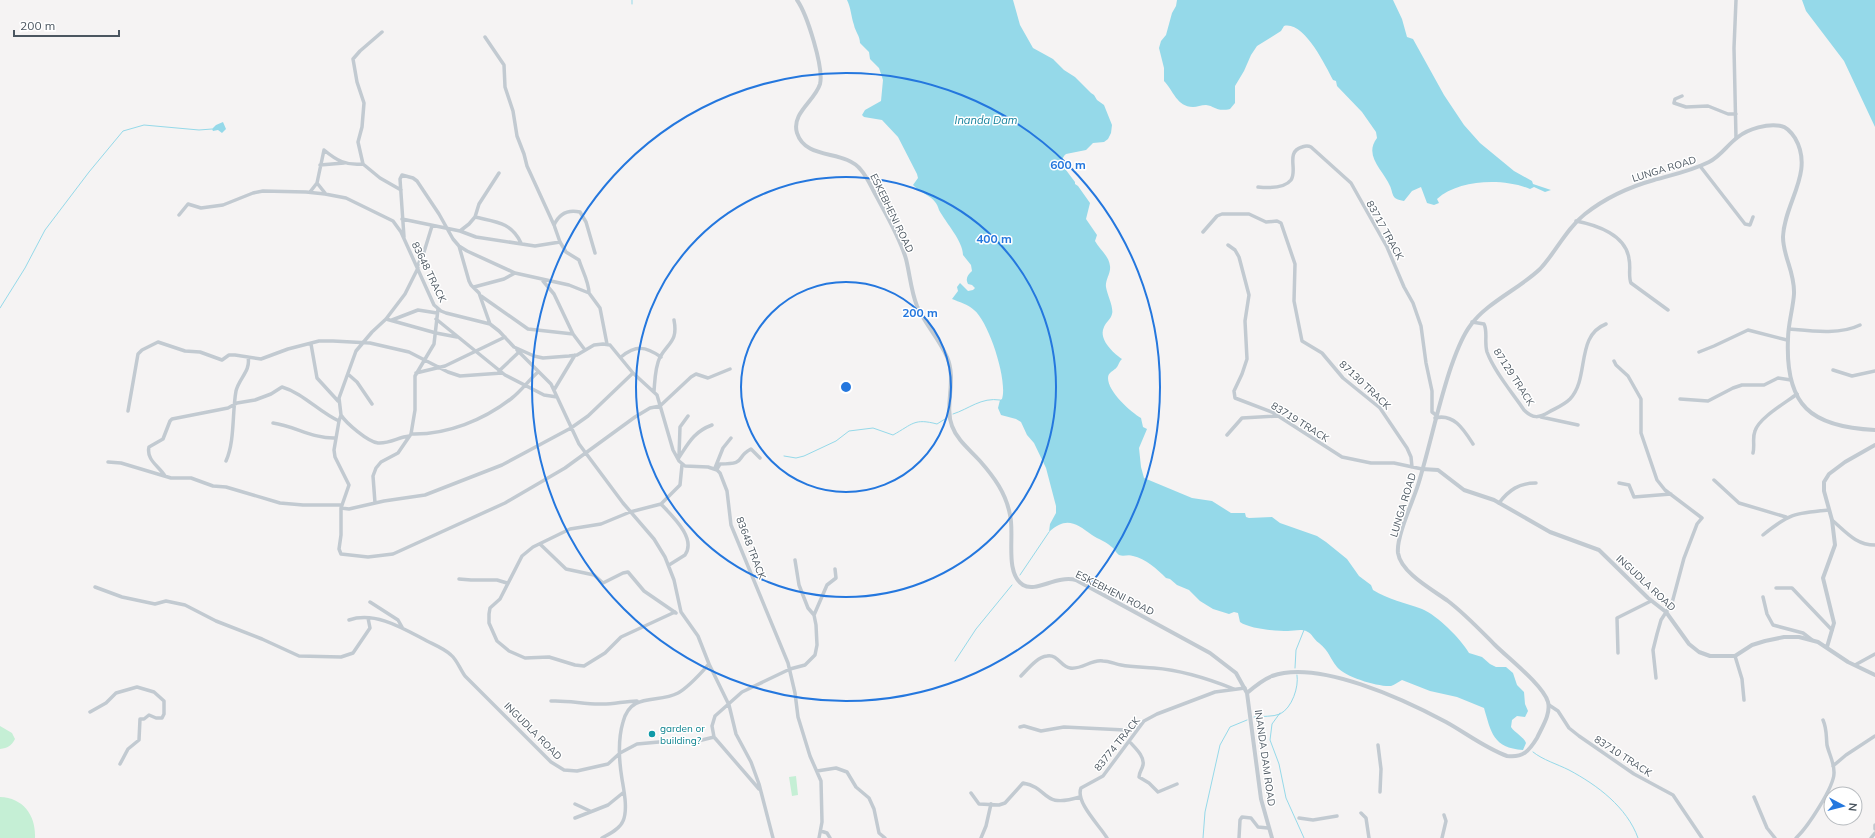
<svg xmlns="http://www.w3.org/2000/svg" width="1875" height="838" font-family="Mulish,sans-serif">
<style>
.green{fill:#c5efd5}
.water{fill:#95d9e9}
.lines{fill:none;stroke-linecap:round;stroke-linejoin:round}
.stream{stroke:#95d9e9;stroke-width:1}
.minor{stroke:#c2cad1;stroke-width:3.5}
.tertiary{stroke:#c2cad1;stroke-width:4}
.ring{fill:none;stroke:#2477de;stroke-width:2}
.culture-dot{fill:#0f9aa8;stroke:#fff;stroke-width:1.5}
.labels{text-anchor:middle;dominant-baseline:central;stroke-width:3;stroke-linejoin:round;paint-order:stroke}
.street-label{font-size:10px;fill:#4b5660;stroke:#fff}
.culture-label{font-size:10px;fill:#0d838f;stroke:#fff;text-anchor:start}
.water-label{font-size:11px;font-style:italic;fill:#13819c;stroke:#fff}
.centre{fill:#2477de;stroke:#fff;stroke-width:2}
.ring-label{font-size:12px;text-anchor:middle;font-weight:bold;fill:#2477de;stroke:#fff;stroke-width:3;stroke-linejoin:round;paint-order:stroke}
</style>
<rect width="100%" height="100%" fill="#f5f3f3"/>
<path class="green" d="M0,726L12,733L15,739C11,746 8,748 0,749Z
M796,776L798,795L792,796L789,777Z
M0,797C24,798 36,816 35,838H0Z"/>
<path class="water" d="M847,0H1013L1020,25L1033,48L1053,59L1064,70L1075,77L1091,93L1094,95L1097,100L1104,105L1112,125L1111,133L1108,139L1104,142L1093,143L1086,150L1066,154C1056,162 1070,174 1075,182V184L1078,186L1090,203L1086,219L1097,235L1095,241C1100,250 1109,256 1110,266C1111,273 1105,280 1106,287C1107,294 1114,308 1112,314C1111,319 1106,322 1104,327C1098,339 1113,353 1122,359C1119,362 1119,364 1117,367C1114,371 1108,372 1108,378C1108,392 1131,412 1141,418L1143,427L1147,429L1139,448L1141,467L1144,478L1192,498L1212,501L1231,513H1245L1246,517L1249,518L1272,517L1280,523L1317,536L1326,542L1347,559L1359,576L1371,585L1373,590C1388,599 1405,603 1422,609C1438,616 1460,638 1469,653L1482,657L1490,664L1496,667H1506L1513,673L1517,685L1524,692L1525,704L1528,711L1525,717L1517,716L1512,720L1511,727C1515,733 1524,737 1526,743L1523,750C1493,748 1491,732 1484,708L1457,697L1430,691L1402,680C1398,682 1394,685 1391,686C1378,687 1345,677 1337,667C1329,657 1330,652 1319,643C1313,639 1313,634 1306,631C1301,629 1293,631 1288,631C1275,631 1250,629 1240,622L1238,613L1234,612L1229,614L1213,609L1200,601L1189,590L1177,585L1170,579L1166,578C1158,570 1145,558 1133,556C1128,554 1124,557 1119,555C1116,553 1115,550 1113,548C1107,542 1098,539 1092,535C1076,523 1066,516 1049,532L1050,524L1056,513V506L1046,468L1034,443L1027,435L1021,422L1016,419L1001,415L998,408L1000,400L1002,399C1008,381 989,322 974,310C968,304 959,302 952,299L958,291L957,287L960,283L968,291L973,290L975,288L972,285L968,284C965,278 968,275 972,271L971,265L963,255C963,241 946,223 939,210C936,196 921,194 913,185L918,178L917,174L898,137L882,120L864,117L862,115L865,110L881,101L883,80L879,68L870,59L869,52L860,43C860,36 855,31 854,25C851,16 851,8 847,0Z
M1177,0H1393L1402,19L1407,37L1413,39L1444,95L1464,125L1480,143L1514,171L1532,181L1533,184L1551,190L1545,192L1534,187L1530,189C1504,178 1459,179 1437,199L1439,203L1434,205L1427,203L1421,187L1412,191L1404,201C1401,200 1398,200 1395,198C1392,195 1392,190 1390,186C1384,171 1363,156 1377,138L1376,132L1362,112L1337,86L1336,81L1333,80C1325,65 1304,21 1284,26L1281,31L1257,46L1251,55L1244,71L1235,86V103L1230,109C1216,112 1215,106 1206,105C1201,105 1197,107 1193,107C1177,107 1173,90 1164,81V68L1159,48L1161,41L1166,35L1172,13L1176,6Z
M1802,0H1875V127L1844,61L1806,11Z
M223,122L226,129L222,133L218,130L213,131L212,129L216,125Z"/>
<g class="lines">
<path class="stream" d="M632,0V4
M0,308L25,268L45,230L89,172L123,131L144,125L199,130L212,129
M953,414C969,409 981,397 1000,400
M784,456L796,458L804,456L836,441L849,431L873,428L893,435C913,424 914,418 937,424L945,419
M1020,575L1049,532
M955,661L976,629L1012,585
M1295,668L1296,650L1304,630
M1280,713L1272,724L1270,740L1279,764L1286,798L1304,838
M1254,717C1262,716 1273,717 1280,714C1292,708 1299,687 1297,675
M1533,752C1543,760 1557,764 1569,770C1597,785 1627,807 1638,838
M1203,838L1205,812L1220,745L1230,727L1247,720"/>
<path class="minor" d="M1736,0L1734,48L1736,138
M382,32L360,51L353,59L357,82L364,103L362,127L358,142L363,164L380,178L401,190
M485,37L504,65L505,87L513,111L517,136L524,154L527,166L554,225L560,242L566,252L579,260C582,270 589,282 589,293
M1682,96L1675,99L1674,103L1686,107L1708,106L1728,114H1736
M320,165L344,163
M1700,166L1745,224L1750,225L1753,217
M317,183L325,193
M1258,187C1268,188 1284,189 1291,180C1298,170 1285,152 1302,147C1305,146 1307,145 1311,147L1351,183L1387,247L1404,287L1413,303L1421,326L1426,363L1432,391V412L1436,415
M310,192L317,183L324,150C336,160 346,166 363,164
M179,215L188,204L201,208L223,205L253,193L263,191L306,192L325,194L346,198L393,221L401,232L434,305L441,311L446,313L490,324L499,331L514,347L534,356L543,358L569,356L577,355L594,345L603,344L610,345L633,373L657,395L673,450L679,461L685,466L708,467L717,470L720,473L727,491L731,525L788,663L795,693L798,717L810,756L821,781L822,822L819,838
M475,217C496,222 511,222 521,243
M402,219L460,231L476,237L535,246L560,242
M1576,221C1597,225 1626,235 1629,259C1631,267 1628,276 1631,283L1668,310
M554,225C559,214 567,209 580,212L586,222L595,253
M460,231L469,224L475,217L479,204L499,173
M1203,232L1217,216L1222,214H1249L1266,222L1277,221L1281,223L1295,264L1294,301L1302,341L1322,353L1343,378L1380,408L1407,448L1411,457L1412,467
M404,237L400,179L402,175L413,178L417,181L439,214L453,239L459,246L467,251L515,273L569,285L589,293L600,308L607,344
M1228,245L1235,250L1239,257L1249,295L1245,321L1247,359L1242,374L1234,391L1235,398L1272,412L1342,457L1371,463H1394L1422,469
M459,246L469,281L471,285L479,293L490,324
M417,267L424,252L432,226
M418,268L405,294L386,319L372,332L356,351L339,398L341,415L339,421L334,450L335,457L349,485L341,508V535L339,549L341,554L368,557L393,554L505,503L565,468L635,417L650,408L660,406L691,377L696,374L708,378L730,369
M543,281L554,294L573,334L585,350
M474,287L504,279L515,273
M481,296L528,329L573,334
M386,319L436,333L457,337
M436,319L505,375L544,395L557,397
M392,320L418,310L437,313
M1472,322L1484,324C1488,332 1484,342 1487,352C1495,373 1512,392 1524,410C1533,419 1539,418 1549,412C1556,408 1564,405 1570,399C1590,378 1575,336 1606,324
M1789,329C1811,331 1840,335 1860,325
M311,344L317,378L338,401
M517,350L551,384L579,444L623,503L654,539L665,557L674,580L681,612L698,636L709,664L729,705L736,734L751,762L759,784L773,838
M1699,352L1714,346L1748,330L1787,340
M621,357C636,345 645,346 661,357
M1614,361L1616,365L1628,376L1641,399V433L1657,480L1665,490L1702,518L1697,524L1684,558L1672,603L1661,620L1657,634L1653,650L1656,678
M1833,370L1852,376L1875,371
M499,371L519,352
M416,373L445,366L505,337
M349,375L357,382L372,404
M554,390L575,355
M654,391C655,380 655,367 660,357C669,342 678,341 674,320
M1680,399L1708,401L1733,388L1742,385H1764L1778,378L1791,380
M128,411L138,354L142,350L158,342L185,351L200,352L222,360L229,355H235L261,359L288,349L319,341H333L370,343L409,352L448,372L460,376L502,373
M341,415C346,423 368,442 378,443C389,444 399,437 409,436
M1541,417L1578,425
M1435,418C1454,413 1464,430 1473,444
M273,423C295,426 313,439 336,438
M411,434C447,435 484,420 512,398C521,391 529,380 538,372
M1227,435L1242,418L1278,416
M1753,453C1755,445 1752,438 1755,431C1759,418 1785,403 1797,394
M679,456L680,427L688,416
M678,459C688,444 693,432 712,425
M226,461C235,441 232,413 236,391C239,378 251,371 248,357
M108,462L121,463L171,478H191L213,486L226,487L280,503L303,505H342
M715,468L723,448L731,438
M717,469L720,464C748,464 734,458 751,449L760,458
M165,476C159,466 146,460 149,447L163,439L170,421L172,419L228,408L237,403L255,400L271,394L282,387C303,393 319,412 339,421
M1714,480L1739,503L1786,517
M1619,483L1629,485L1634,497L1671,494
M375,503L373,476L376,468L381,462L398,453L411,434L415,410V376L434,344L438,309
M1499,503C1509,490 1519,483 1536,483
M661,504C671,515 697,538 685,555L669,565
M341,508L349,509L384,501L425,495L502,465L571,428L588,416L633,373
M1832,520C1846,532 1856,545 1875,545
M1763,535C1790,513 1795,513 1829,510
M540,544L566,569L594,575L603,583L623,573L628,572L644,591L676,613
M459,579L471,580H497L507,583
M95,587L122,597L155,604L166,601L185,605L216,621L262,639L299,656L341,657L353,653L370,628L368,618
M1776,588H1792L1832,630
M1763,597L1767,614L1773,625L1803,633L1812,640
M370,602L398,620L402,627
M675,612L621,637L605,653L584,666L575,665L549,657L525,658L509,651L497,641L489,623V614L490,608L500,599L522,556L533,547L570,529L601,524L630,512L661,504L680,485L682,465
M814,615L827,585L836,578L835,569
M349,620C376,611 404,629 427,641C435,645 445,649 451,655C457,660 460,669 465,676L551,762L564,770L577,771L608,764L620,753L637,744L670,741L694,742L714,737L712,726L715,716L742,692L790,669L805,665L815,655L817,645L816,625L814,615L808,608L799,585L795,560
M1618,653L1617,618L1651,601
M1735,656L1742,679L1744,700
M1855,665L1875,654
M1021,676C1028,669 1037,657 1047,656C1058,654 1061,667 1070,668C1082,670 1091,659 1103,661C1109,661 1115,664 1121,665C1132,667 1143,667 1154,668C1181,670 1209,679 1234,689
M551,701C567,700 583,704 599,704C612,705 624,701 637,701
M1549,705L1558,711L1569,728L1579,736L1634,774L1673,795L1702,838
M90,712L106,703L116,693L137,687L154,692L164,701V714L162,718H156L149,715L144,719H140L139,740L128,749L120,764
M1020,727L1024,726L1041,731L1064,727L1125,730L1139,726
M714,737L759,789
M1129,741C1134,747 1145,756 1143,765C1142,770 1139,772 1139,777L1149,783L1158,792L1177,784
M1378,745L1381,769L1380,792
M1833,766L1846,755L1875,736
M817,771L836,768L847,772L856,787L869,798L874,809L879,833L885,838
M971,793L979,804L999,805L1005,803L1023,783C1051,788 1040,809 1080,797
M1754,797L1767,828L1775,838
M575,804L590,811
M1361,813L1366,818L1369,838
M575,818L608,805L624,792
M1299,818L1313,820L1337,816
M1875,825V829
M821,831L827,833L830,838
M602,838C609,834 620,829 623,821C628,810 624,791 622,779C619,761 618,739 623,722C631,691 658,704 678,693C690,686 700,674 709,664
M981,838L986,826L991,804
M1107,838C1100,826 1075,802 1081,788L1103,776L1144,721L1157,714L1215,692L1245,688
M1239,838L1240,820L1242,817L1251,818L1258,827L1268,828
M1442,838L1446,821L1444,815
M1796,838C1807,828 1835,786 1834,772C1834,762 1829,754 1827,745C1826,736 1827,729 1823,720
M1871,838L1875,833"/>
<path class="tertiary" d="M797,0C807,14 824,68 820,84C815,101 791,113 797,133C806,161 845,149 861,170C868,178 872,189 878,199C888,218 900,238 906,259C910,275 911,291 917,306C925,324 939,339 947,357C957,380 944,405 952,426C957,440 970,450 980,461C994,477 1006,493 1010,515C1015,534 1004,573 1023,585C1036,593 1056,575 1076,580L1210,653L1236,673L1247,693L1261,799L1272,838
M1422,469L1438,470L1464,490L1494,500L1550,532L1599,550L1648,598L1666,612L1689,644L1699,652L1710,656H1735L1752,645L1765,641L1784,637H1799L1818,642L1848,662L1875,675
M1827,647L1834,623L1823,578L1835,545L1832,520L1824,491V482L1829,474L1845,462L1875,445
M1247,693C1255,686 1262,680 1272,676C1318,659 1405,700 1446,722C1466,733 1485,748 1507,756C1523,758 1529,751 1537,738C1542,727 1551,714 1548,702C1543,685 1508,658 1495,645C1480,630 1465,614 1448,601C1433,590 1401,573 1398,553C1396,537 1413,501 1418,485C1430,446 1438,405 1451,367C1456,353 1461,338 1470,326C1486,303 1519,289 1540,269C1556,252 1566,229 1585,214C1604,199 1629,187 1654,180C1672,175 1691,171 1709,162C1721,156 1727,145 1738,137C1748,129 1768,123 1781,126C1787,127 1791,132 1795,138C1815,172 1784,203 1783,237C1783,257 1795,272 1794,294C1793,309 1788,324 1788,339C1785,406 1811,427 1875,430"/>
</g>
<g class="ring">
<circle cx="846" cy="387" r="105"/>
<circle cx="846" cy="387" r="210"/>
<circle cx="846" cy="387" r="314"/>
</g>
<circle class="culture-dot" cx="652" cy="734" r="4"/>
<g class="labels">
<g class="street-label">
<text transform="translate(1664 169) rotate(-17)">LUNGA ROAD</text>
<text transform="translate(892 213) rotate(64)">ESKEBHENI ROAD</text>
<text transform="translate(1385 230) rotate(61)">83717 TRACK</text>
<text transform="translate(429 272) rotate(64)">83648 TRACK</text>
<text transform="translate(1514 377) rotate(57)">87129 TRACK</text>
<text transform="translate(1365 385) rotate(43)">87130 TRACK</text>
<text transform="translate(1300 422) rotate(32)">83719 TRACK</text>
<text transform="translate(1403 505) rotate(-73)">LUNGA ROAD</text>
<text transform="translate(751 548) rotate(69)">83648 TRACK</text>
<text transform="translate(1646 583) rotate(43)">INGUDLA ROAD</text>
<text transform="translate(1115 593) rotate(27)">ESKEBHENI ROAD</text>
<text transform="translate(533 731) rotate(45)">INGUDLA ROAD</text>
<text transform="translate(1117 744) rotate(-51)">83774 TRACK</text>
<text transform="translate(1623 756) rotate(33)">83710 TRACK</text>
<text transform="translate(1265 758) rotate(82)">INANDA DAM ROAD</text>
</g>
<g class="culture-label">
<text x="660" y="728">garden or<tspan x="660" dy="12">building?</tspan></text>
</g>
<g class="water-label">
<text x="986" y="120">Inanda Dam</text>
</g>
</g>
<circle cx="846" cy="387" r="6" class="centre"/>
<g class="ring-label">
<text x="1068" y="169">600 m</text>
<text x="994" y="243">400 m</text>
<text x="920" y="317">200 m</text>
</g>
<g transform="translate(1843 806) rotate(97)"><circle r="19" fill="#ffffff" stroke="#b7bbbf"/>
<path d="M0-3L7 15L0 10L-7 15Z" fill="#2477de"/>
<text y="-6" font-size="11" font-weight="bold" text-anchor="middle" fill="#4b5660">N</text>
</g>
<path d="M14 30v6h105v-6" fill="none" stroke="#4b5660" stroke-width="2"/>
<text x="20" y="30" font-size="12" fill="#4b5660" stroke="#ffffff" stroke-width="3" paint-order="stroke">200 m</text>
</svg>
